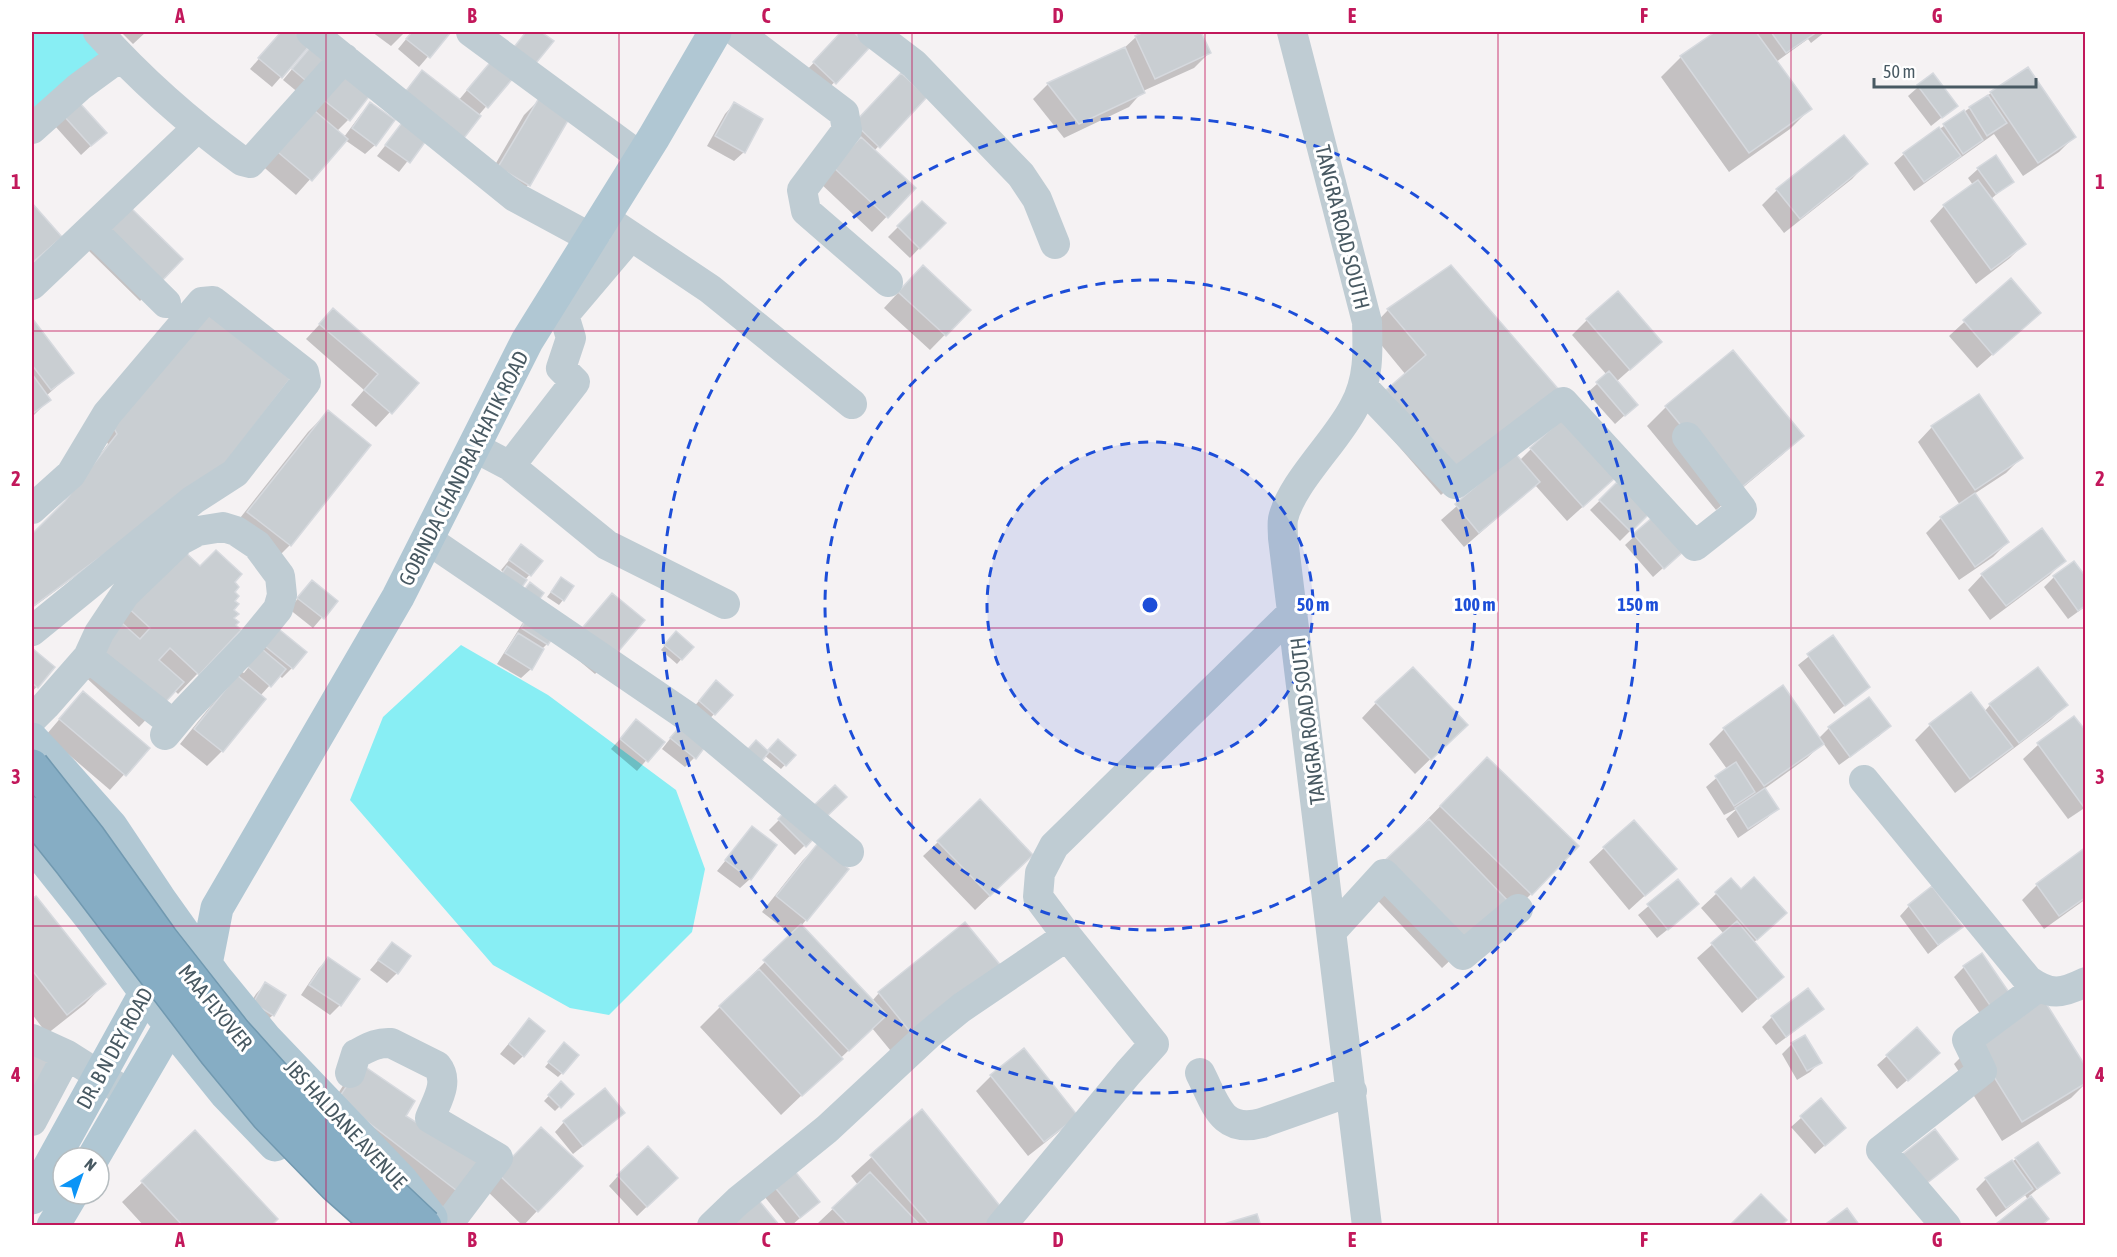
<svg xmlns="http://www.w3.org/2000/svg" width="2117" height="1257" font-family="'Asap Condensed',sans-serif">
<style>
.water{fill:#88eef4}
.shadow{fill:#0003}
.building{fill:#c9ced2;stroke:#d6d9de;stroke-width:1.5}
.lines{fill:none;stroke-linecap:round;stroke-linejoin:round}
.minor{stroke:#bfccd3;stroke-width:30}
.major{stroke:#b0c7d3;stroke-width:33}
.highway-bridge-casing{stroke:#7199b0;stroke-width:36;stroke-linecap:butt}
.highway-bridge{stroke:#86adc4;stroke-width:33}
.grid{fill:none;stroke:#c2185b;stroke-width:1.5;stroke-opacity:0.55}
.ring{fill:none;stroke:#1d4ed8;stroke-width:3;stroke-dasharray:10 8}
.labels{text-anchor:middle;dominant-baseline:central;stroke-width:6;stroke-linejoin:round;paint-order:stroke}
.street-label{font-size:21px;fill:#485962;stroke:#fff}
.centre{fill:#1d4ed8;stroke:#fff;stroke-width:3}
.ring-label{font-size:18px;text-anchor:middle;font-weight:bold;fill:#1d4ed8;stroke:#fff;stroke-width:6;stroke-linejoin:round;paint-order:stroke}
.neatline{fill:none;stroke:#c2185b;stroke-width:2}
.grid-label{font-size:20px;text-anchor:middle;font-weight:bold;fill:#c2185b}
</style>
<rect width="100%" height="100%" fill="#f5f2f3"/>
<path class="water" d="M32,32H82L103,56L32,121Z
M461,645L548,695L676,790L705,869L692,932L609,1015L570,1008L493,965L350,800L383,717Z"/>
<path class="shadow" d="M121,32H146L133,44Z
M282,32H292L308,46L272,87L250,69Z
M372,32H405L391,46Z
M412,32H449L419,67L398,49Z
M843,32H851L868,47L825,92L804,73Z
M1147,32H1199L1209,53L1194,68L1143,91L1129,107L1064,138L1033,99L1048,84L1122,50L1136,37Z
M1717,32H1825L1811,43L1808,39L1776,62L1810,109L1790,129L1729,172L1661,77L1681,57Z
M303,56L329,60L300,94L283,80Z
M483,71L511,77L478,116L424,140L399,172L377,156L403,123L388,111L422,72L458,101Z
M1932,75L1956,106L1931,126L1908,96Z
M333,83L348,120L337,131L344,137L361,114L370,104L375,145L365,154L345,140L296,195L259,163Z
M1991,93L2074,137L2059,152L2023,176L1994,134L1914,191L1894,163L1904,154Z
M925,97L874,151L914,188L872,232L819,182L840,139Z
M539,100L528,185L514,199L485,182L524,115Z
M734,104L744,152L734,161L707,146L725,114Z
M64,116L95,142L81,155L55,126Z
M1844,137L1866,164L1852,179L1784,233L1762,205L1777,190Z
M1978,169L2012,181L1991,199L2024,244L2010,258L1976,284L1930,221L1944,206L1973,185L1968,178Z
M922,203L943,223L910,258L888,237Z
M32,205L60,237L32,263Z
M129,208L181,259L140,301L88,250Z
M2010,280L2039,313L1977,368L1949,336Z
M908,282L969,310L930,350L884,308Z
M333,310L417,383L376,427L351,405L364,390L306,339Z
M1388,310L1539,410L1441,495L1368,411L1406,375L1369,330Z
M32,320L72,373L46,396L49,400L32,417Z
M1587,320L1645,356L1616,382L1626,414L1615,424L1587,393L1607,375L1572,335Z
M197,324L210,477L32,608V536L57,511L108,444L102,434Z
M1666,407L1802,436L1782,455L1716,510L1647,426Z
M328,412L290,545L270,565L229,532L308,432Z
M1932,427L2021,458L2006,473L1974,494L2008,542L1993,557L1959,580L1926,533L1941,518L1960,505L1918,442Z
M1531,449L1599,492L1567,521L1535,485L1464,547L1441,520L1515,455L1520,460Z
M1617,484L1647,514L1620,541L1590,510Z
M1653,519L1672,560L1653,577L1625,545Z
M521,546L541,561L525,580L492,588L503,572L501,570Z
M2064,560L2050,575L1990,620L1968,590L1982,575Z
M200,568L232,583V618L234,625L239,630L178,694L174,690L139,727L79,671L104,624Z
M2054,577L2086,580V606L2068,619L2044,587Z
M561,579L563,600L559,605L547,597Z
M312,582L336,601L313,628L289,609Z
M612,595L610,659L595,674L565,649Z
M531,614L547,644L542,649L531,669L521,678L497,664L522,624Z
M265,638L292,668L282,678L279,675L260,696L222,751L207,766L180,744L222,692L242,672L244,673L255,659Z
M671,638L692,647L677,664L661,650Z
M1832,638L1868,687L1834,714L1798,665Z
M32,650L53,668L32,692Z
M707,692L714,714L705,724L690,711Z
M1869,699L1889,726L1879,736L1839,765L1823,743L1807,758L1764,789L1777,809L1767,818L1738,838L1726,819L1738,808L1724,815L1706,787L1727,769L1709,744L1724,729L1819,738L1829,728Z
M1376,703L1451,739L1415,774L1362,718Z
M1990,705H2066L2051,720L1955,793L1915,740L1930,725L1984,712Z
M69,708L148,748L110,790L46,735Z
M2074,718L2086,733V807L2068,819L2023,759L2038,745Z
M636,721L662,742L637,771L611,749Z
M673,735L694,758L685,767L662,749Z
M778,741L794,755L781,769L764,755Z
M1467,779L1531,894L1512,913L1489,924L1442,968L1363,885Z
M790,809L816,834L795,855L769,830Z
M752,828L750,879L740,888L717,871Z
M938,842L1017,870L975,910L923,856Z
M818,845L806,920L801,926L872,1001L879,993L1000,967L895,1056L872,1028L781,1115L700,1027L792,935L762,912L803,860Z
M1604,848L1674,869L1629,910L1589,862Z
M2086,849V899L2044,929L2022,900L2037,885Z
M1731,880L1770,928L1753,943L1782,977L1742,1013L1697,958L1724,934L1701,908Z
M1678,881L1687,914L1657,938L1638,915Z
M36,898L104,984L85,1004L47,1034L32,1014V901Z
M1909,906L1961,927L1928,954L1900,916Z
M392,944L397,973L387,983L370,970Z
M328,959L358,979L340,1005L330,1015L301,995L319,968Z
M1964,967L2013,1001L1986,1022L1954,977Z
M265,984L273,1015L263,1024L244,1013L256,994Z
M1808,991L1822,1009L1812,1018L1776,1045L1762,1027L1772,1017Z
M1917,1029L1928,1062L1897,1089L1877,1065Z
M520,1030L523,1056L514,1065L500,1054Z
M1805,1037L1820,1062L1810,1072L1797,1080L1782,1054L1792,1044Z
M1974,1044L2086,1083L2071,1098L2002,1141L1954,1064Z
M560,1049L562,1073L558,1077L545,1067Z
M991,1076L1076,1116L1061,1130L1028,1156L976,1091Z
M346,1081L479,1164L445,1208L325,1114Z
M561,1083L572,1094L555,1111L544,1101Z
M1821,1100L1834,1137L1815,1154L1791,1127Z
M922,1111L989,1226H821L818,1223L858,1185L851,1176Z
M564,1122H613L573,1154L555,1132Z
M195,1132L269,1226H144L122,1202Z
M526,1143L537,1211L523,1226L484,1188Z
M2016,1159L2058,1173L2029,1196L2047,1218L2040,1226H1996L2028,1200L2025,1195L1996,1217L1976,1189L1986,1179Z
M618,1176L666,1188L637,1216L609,1186Z
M774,1186L818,1202L791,1226H788L764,1196Z"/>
<path class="building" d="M281,32H294L310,45L282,78L258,58Z
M412,32H451L430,58L406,39Z
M526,32H541L554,41L532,68L511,51Z
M841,32H853L870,47L836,84L813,62Z
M1144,32H1201L1211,53L1155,79L1135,36Z
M1715,32H1756L1812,109L1749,153L1680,56Z
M1771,32H1817L1786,53Z
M313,44L331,60L311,85L292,69Z
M1125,47L1145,93L1079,124L1047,83Z
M493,59L514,77L488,108L467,90Z
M2028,67L2076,137L2038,163L1990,92Z
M422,70L481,116L461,142L402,96Z
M342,72L371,94L350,121L321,98Z
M901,73L927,97L880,148L854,123Z
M1933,73L1958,106L1942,118L1917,85Z
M1988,95L2007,123L1987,136L1969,107Z
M539,98L570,117L530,186L498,167Z
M78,101L107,133L91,146L63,115Z
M370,102L395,120L376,146L352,128Z
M734,102L763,119L745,153L715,136Z
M309,106L348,139L312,181L273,148Z
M1964,110L1983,140L1963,154L1943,124Z
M404,120L428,138L410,163L385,145Z
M1939,127L1961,156L1924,182L1903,153Z
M1844,135L1868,164L1800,219L1776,189Z
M861,137L916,188L888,218L833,167Z
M1996,155L2014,182L1996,194L1977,168Z
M1978,180L2026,244L1991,270L1943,205Z
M922,201L946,223L920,249L897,226Z
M32,203L62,237L32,263Z
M129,206L183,259L156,287L102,235Z
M923,265L971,310L946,336L898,292Z
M1451,265L1560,391L1462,477L1386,390L1426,355L1387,309Z
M2011,278L2041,313L1993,355L1963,320Z
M1618,291L1662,342L1630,370L1586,319Z
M333,308L419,383L392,414L364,390L378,374L319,324Z
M207,313L290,379L222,468L32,607V534L65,501L117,434L111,423Z
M32,318L74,373L51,390L32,365Z
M1733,350L1804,436L1736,492L1665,406Z
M1609,371L1638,405L1625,416L1596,382Z
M32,374L51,400L32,414Z
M1979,394L2023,458L1975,490L1931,426Z
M328,410L371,445L291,546L247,512Z
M1563,418L1616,477L1583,507L1530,448Z
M1515,453L1540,482L1479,533L1455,504Z
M1617,482L1649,514L1631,532L1599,500Z
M1975,493L2009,542L1975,567L1940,517Z
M1653,517L1684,551L1664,569L1633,534Z
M2042,528L2066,561L2006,606L1981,574Z
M521,544L543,561L531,576L509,560Z
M183,550L200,566L216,550L242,574L235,582L239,587L235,592L239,596L235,601L239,604L234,610L239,614L234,618L239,622L236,625L241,630L199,675L170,648L159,660L184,682L160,708L97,650L122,623L140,639L150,628L123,603Z
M2074,561L2086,577V605L2078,611L2053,576Z
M507,566L527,580L515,597L495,583Z
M561,577L574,586L564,601L551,592Z
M312,580L338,601L324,619L297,598Z
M530,582L544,593L533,608L519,597Z
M612,593L645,620L611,660L578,633Z
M531,612L558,629L548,645L521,628Z
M275,626L307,652L293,669L261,643Z
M676,631L694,647L682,660L664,645Z
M518,633L544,649L532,670L505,653Z
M1833,635L1870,687L1845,706L1807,654Z
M32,648L55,667L38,688L32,683Z
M262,649L286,669L271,687L247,666Z
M1413,667L1468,725L1431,760L1375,702Z
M2038,667L2068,705L2019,743L1989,704Z
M237,675L266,699L223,752L194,729Z
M716,680L733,695L715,715L699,701Z
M1783,685L1824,744L1764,786L1723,728Z
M83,691L150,748L126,776L59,719Z
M1971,692L2013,747L1970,779L1929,724Z
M1869,697L1891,726L1850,757L1828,727Z
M2074,716L2086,731V804L2083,806L2037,743Z
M636,719L665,742L648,762L620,739Z
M683,723L708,743L696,759L670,738Z
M778,739L796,755L786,766L768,750Z
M756,740L769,752L755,769L741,757Z
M1487,757L1579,846L1532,895L1440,806Z
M1736,762L1755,792L1734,806L1715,776Z
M835,785L847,797L821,822L809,810Z
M1765,788L1779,809L1748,829L1735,808Z
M980,799L1033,855L990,896L937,841Z
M790,806L818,834L806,847L778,819Z
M1429,819L1511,904L1463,950L1381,864Z
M1634,820L1677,869L1645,896L1603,847Z
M752,826L777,845L751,880L725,860Z
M818,843L849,869L807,921L776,896Z
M2086,847V897L2059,916L2036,884Z
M1754,877L1787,913L1757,940L1715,892L1731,878L1741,889Z
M1678,879L1699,904L1668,930L1647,904Z
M1932,886L1963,927L1938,945L1908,905Z
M36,896L106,984L67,1015L32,970V899Z
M1737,921L1784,977L1758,999L1711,943Z
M965,922L1002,967L915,1038L878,992Z
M801,924L887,1015L849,1051L763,960Z
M392,942L411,956L398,974L378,960Z
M1982,953L2015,1001L1996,1014L1963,966Z
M328,957L360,979L341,1006L309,985Z
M759,969L843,1059L802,1096L719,1006Z
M265,982L286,995L274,1016L253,1003Z
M1808,988L1824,1009L1786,1037L1771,1016Z
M2044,1000L2086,1067V1083L2022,1122L1973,1043Z
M529,1018L545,1031L524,1057L509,1044Z
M1917,1027L1940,1053L1908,1081L1886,1055Z
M1805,1035L1822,1063L1807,1071L1791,1043Z
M564,1042L579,1055L563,1074L548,1062Z
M32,1045L55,1058L32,1102Z
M1024,1048L1078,1116L1044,1142L990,1075Z
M361,1064L415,1101L406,1116L481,1163L461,1194L338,1099Z
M561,1081L574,1094L561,1108L548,1095Z
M605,1088L625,1113L583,1146L563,1121Z
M1821,1098L1846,1128L1825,1146L1800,1116Z
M922,1109L1004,1211L991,1226H931L870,1155Z
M541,1127L583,1166L538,1212L497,1173Z
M1935,1129L1958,1159L1922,1187L1899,1157Z
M195,1130L278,1219L271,1226H183L141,1181Z
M2038,1142L2060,1173L2037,1189L2015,1158Z
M648,1146L678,1178L647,1207L617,1175Z
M2012,1160L2033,1189L2006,1208L1985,1178Z
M793,1169L820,1202L800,1218L773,1185Z
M870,1172L921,1226H849L832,1208Z
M1761,1194L1787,1220L1781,1226H1729Z
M2031,1196L2049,1219L2041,1226H1997L1996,1224Z
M756,1197L780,1226H724Z
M1847,1208L1860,1226H1823Z
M1257,1214L1261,1226H1217Z"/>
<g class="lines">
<path class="minor" d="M98,32C141,80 190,123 242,161L250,163L344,58
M311,32L515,197L591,238
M471,32L642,158
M737,32L844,113L847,130L802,190L806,211L888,282
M872,32L914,64L1021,175L1037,199L1055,244
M1292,32L1367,322C1368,352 1369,380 1354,407C1337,441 1291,483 1283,519C1282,525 1283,532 1283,538L1367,1226
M32,129L79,87L120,57
M604,218L710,289L852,404
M91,229L166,303
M32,285L197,128
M1363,387L1455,484L1563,402L1695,546L1742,509L1687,437
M474,447L510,466L607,545L725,604
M510,466L575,382L561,368L571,338L564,315L631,236
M32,509L71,474L107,414L202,302L213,301L304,372L306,382L235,473L193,500L32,631
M427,539L688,717L849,852
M88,657L173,724
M32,719L45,706L88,657L99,633L125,594L181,540L198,531L223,527L236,531L257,545L280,576L282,595L278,609L251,642L185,711L165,735
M1864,780L2028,980C2051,996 2061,994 2086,982
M1332,931L1384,874L1463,955L1518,909
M32,1039L67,1055L130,1095
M350,1073L356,1054C368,1048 377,1042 391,1043L437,1066C450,1082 436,1102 430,1118L498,1158L455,1215
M1200,1073C1216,1104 1221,1134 1262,1123L1352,1091
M32,1121L67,1055
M712,1226L738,1201L827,1129L928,1035L961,1008L1067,936
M1001,1226L1128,1073L1154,1044L1067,936L1038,897L1040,873L1054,846L1293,612
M1946,1226L1881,1150L1982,1071L1967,1040L2038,987"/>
<path class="major" d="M32,739L63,772L111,826L159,898L216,978L266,1039L402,1181L431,1218
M32,844L94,922L158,1010L225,1093L275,1145
M93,1158L206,964L217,908L398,597L527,341L654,137L715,32
M32,1198L154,977
M53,1226L72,1194"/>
<defs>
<path id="highway-bridge" d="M32,766L89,838L161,939L234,1032L312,1119L425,1226
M32,814L72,864L216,1053L268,1116L335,1185L381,1226"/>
</defs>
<use href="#highway-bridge" class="highway-bridge-casing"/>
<use href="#highway-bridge" class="highway-bridge"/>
</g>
<path class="grid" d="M326,32V1226M619,32V1226M912,32V1226M1205,32V1226M1498,32V1226M1791,32V1226M32,331H2086M32,628H2086M32,926H2086"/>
<circle cx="1150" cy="605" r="163" fill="#1d4ed8" fill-opacity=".12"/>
<g class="ring">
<circle cx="1150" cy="605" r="163"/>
<circle cx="1150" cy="605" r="325"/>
<circle cx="1150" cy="605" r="488"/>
</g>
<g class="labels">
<g class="street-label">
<text transform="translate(1343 227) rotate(76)">TANGRA ROAD SOUTH</text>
<text transform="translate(463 468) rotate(-63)">GOBINDA CHANDRA KHATIK ROAD</text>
<text transform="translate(1307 721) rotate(-97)">TANGRA ROAD SOUTH</text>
<text transform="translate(216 1007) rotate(51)">MAA FLYOVER</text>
<text transform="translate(114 1048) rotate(-61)">DR. B N DEY ROAD</text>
<text transform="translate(346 1124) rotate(47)">JBS HALDANE AVENUE</text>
</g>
</g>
<circle cx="1150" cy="605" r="9" class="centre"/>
<g class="ring-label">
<text x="1313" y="611">50 m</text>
<text x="1475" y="611">100 m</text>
<text x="1638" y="611">150 m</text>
</g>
<rect width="2117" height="1257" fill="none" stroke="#ffffff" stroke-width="66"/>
<g transform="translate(81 1176) rotate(40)"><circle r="28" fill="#ffffff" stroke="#b6bdc0" stroke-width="1.5"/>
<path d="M0-4.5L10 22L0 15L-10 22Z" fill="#0b94f6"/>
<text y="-9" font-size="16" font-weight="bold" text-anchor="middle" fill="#485962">N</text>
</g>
<path d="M1874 78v9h162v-9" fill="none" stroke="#485962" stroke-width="3"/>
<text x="1883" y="78" font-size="18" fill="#485962" stroke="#ffffff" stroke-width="4.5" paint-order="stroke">50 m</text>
<rect x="33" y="33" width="2051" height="1191" class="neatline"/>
<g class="grid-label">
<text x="180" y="23">A</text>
<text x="472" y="23">B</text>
<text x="766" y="23">C</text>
<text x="1058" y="23">D</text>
<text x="1352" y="23">E</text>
<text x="1644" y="23">F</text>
<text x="1937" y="23">G</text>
<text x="16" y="189">1</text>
<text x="2100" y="189">1</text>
<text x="16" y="486">2</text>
<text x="2100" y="486">2</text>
<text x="16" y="784">3</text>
<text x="2100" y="784">3</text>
<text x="16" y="1082">4</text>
<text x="2100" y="1082">4</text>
<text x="180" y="1247">A</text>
<text x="472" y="1247">B</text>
<text x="766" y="1247">C</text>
<text x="1058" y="1247">D</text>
<text x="1352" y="1247">E</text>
<text x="1644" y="1247">F</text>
<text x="1937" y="1247">G</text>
</g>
</svg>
